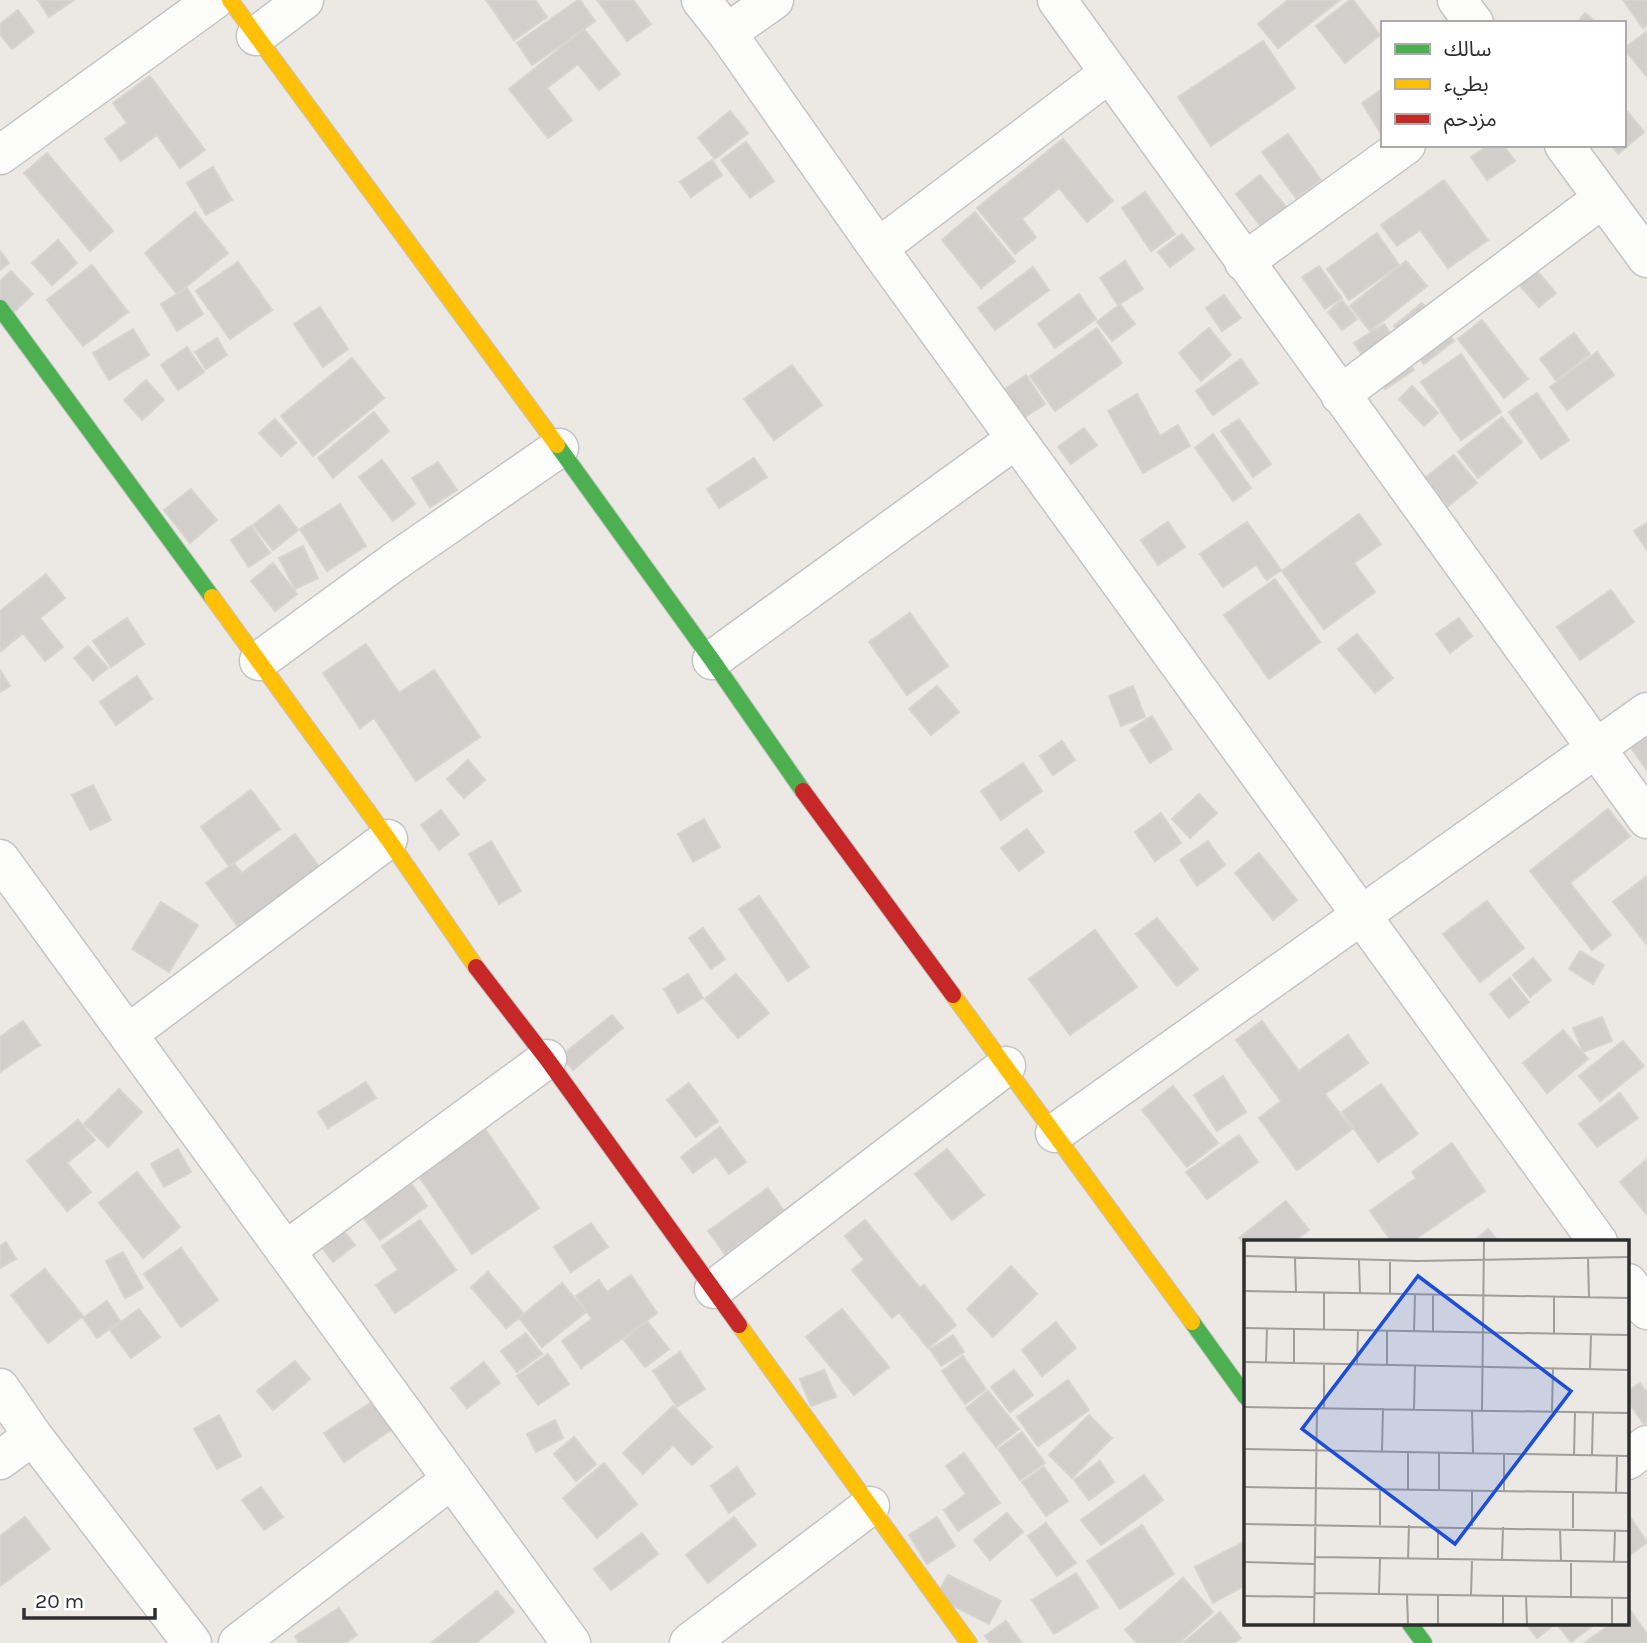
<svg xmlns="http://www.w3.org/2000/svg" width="1647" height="1643" font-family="Karla,'Noto Sans Arabic',sans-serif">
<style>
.building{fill:#d1cecb;stroke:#d7d4d0;stroke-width:2}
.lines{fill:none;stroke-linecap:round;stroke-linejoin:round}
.street-casing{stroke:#c5c4c5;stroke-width:41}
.fast-casing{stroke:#c5c4c5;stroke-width:18}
.slow-casing{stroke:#c5c4c5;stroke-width:18}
.jam-casing{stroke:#c5c4c5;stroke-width:18}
.street{stroke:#fcfcfb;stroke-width:38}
.fast{stroke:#4caf50;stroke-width:16}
.slow{stroke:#ffc107;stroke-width:16}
.jam{stroke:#c62828;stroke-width:16}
.inset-road{fill:none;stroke:#a09e9b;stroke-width:2}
.view{fill:#1d4ed8;fill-opacity:0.15;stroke:#1d4ed8;stroke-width:3.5}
.inset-edge{fill:none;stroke:#2e2e2e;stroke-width:3.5}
</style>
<rect width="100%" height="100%" fill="#ece8e4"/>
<path class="building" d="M38,0H74L49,17Z
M486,0H535L547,17L514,40Z
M578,0H580L595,21L532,65L517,43Z
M597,0H633L651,24L627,41Z
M1288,0H1340L1278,48L1258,24Z
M1350,0H1353L1380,35L1345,63L1316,26Z
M1623,0H1647V25L1643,28Z
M18,10L34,32L12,49L0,34V24Z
M1585,13L1597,23H1577Z
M584,29L620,74L599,90L578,64L547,88L572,120L548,138L509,89Z
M1647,31V77L1624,49Z
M1263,41L1295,88L1211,146L1178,97Z
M150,76L205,150L180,168L157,135L121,161L105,139L127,123L113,103Z
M1381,90L1383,94V137L1362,103Z
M1626,110L1644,132L1618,154L1611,145H1624Z
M730,111L748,133L715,159L698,138Z
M1288,134L1321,180L1296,198L1262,152Z
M1063,139L1113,201L1087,222L1059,188L1022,219L1036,237L1015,254L977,208Z
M746,142L774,181L750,198L721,160Z
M1489,145H1503L1515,161L1487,180L1471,157Z
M47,153L113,231L90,251L24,173Z
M712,160L722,175L691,197L680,182Z
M213,167L232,200L206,215L187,183Z
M1260,175L1287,208L1262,228L1236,194Z
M1444,180L1488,240L1448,268L1420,230L1397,246L1381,225Z
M1145,192L1175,234L1151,251L1122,208Z
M195,212L228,253L177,294L145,253Z
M975,212L1015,261L981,288L942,240Z
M1377,233L1399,265L1349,300L1327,269Z
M1182,234L1194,249L1170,267L1158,252Z
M58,240L77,263L52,285L32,263Z
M0,251L9,263L0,270Z
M1125,261L1143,289L1118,305L1100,278Z
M1406,261L1427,286L1370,331L1350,306Z
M238,262L272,310L230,339L196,291Z
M1530,263L1556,293L1539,307L1512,277Z
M92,265L128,312L83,346L47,300Z
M1319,266L1342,298L1325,309L1302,277Z
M1033,267L1049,290L995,330L978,308Z
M11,271L33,294L13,313L0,298V281Z
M187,288L203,314L177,331L161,304Z
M1079,294L1096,319L1055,348L1038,324Z
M1224,295L1241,318L1222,331L1206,308Z
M1342,300L1357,319L1342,330L1328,312Z
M1422,303L1454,341L1424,364L1394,326Z
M1120,304L1135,324L1112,341L1097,322Z
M320,307L348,349L323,367L294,324Z
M1482,320L1528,379L1504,398L1458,339Z
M1384,324L1414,370L1385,389L1354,343Z
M1097,328L1122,363L1055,411L1030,376Z
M1209,328L1231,355L1201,381L1179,353Z
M133,329L149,355L109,380L93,353Z
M1574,333L1590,354L1556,380L1540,359Z
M217,338L227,355L206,369L195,352Z
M187,347L204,372L178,390L161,365Z
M1597,352L1614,375L1567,410L1550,387Z
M1461,354L1501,412L1461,440L1421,382Z
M352,358L384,398L313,456L281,416Z
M1241,359L1258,383L1213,415L1196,391Z
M792,365L822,405L774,440L744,399Z
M1026,375L1045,404L1020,420L1002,391Z
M146,380L164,400L142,420L124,400Z
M1412,386L1438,413L1424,426L1399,399Z
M1537,393L1569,440L1541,459L1509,412Z
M1137,394L1160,436L1178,425L1190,446L1143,473L1108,411Z
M374,412L389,431L333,478L318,458Z
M1502,417L1522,442L1478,478L1458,452Z
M275,419L296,443L281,456L259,433Z
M1239,419L1271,464L1253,477L1221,431Z
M1084,428L1097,445L1071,464L1058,447Z
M1213,434L1251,488L1233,501L1195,448Z
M1454,455L1477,483L1448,506L1425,478Z
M754,458L767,477L719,508L707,489Z
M382,460L415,504L393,521L359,477Z
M438,462L457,490L430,507L412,478Z
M191,489L217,520L190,543L164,510Z
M340,504L366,546L327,571L300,529Z
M279,505L298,530L273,550L253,525Z
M1359,514L1381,544L1354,563L1375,592L1324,629L1282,571Z
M1168,522L1185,547L1158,565L1141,540Z
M1247,522L1281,570L1267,580L1256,565L1223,587L1200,554Z
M1647,523V550L1634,531Z
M251,526L270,553L249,567L231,540Z
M303,546L318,578L295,589L279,558Z
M273,563L297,594L275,611L251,581Z
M46,574L65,598L40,618L63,647L45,661L23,633L0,652V611Z
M1275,579L1320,642L1269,679L1224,615Z
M1611,590L1634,622L1580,660L1557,627Z
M910,613L948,666L907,695L869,642Z
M127,618L144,644L111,667L93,641Z
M1459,618L1472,636L1450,653L1436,634Z
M1357,634L1393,678L1375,693L1338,649Z
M366,644L399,693L434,670L480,737L416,781L374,718L360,728L323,673Z
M88,646L108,668L93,680L74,658Z
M0,670L10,686L0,692Z
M137,676L152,699L116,725L100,702Z
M937,686L959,712L931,735L909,709Z
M1133,686L1145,717L1121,726L1109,696Z
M1152,716L1172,749L1150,763L1130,730Z
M1647,736V770L1631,748Z
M1062,741L1075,760L1053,775L1040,756Z
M468,760L485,780L464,798L447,779Z
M1023,763L1042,791L1001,820L981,791Z
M93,785L111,820L90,830L72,795Z
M251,790L280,829L229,866L201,827Z
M1199,794L1217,813L1190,838L1172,819Z
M1608,809L1630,836L1570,883L1611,935L1592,950L1530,871Z
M441,810L459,834L439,850L421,825Z
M1161,813L1181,843L1155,861L1135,832Z
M704,819L720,847L693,862L678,834Z
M1027,829L1044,852L1019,871L1001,848Z
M295,834L324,873L242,932L206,883L234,863L242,873Z
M491,841L521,891L499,904L469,854Z
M1208,841L1225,865L1197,886L1180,860Z
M1259,853L1297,900L1273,920L1235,873Z
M1647,876V945L1613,902Z
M759,896L809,967L788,981L739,909Z
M1487,901L1524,948L1480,982L1443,934Z
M161,902L198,925L169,972L132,949Z
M1157,918L1198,969L1177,986L1136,934Z
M703,928L725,959L711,969L689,938Z
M1095,930L1137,987L1070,1035L1029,979Z
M1580,951L1604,965L1593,984L1569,969Z
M1533,958L1551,980L1530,997L1513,975Z
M688,974L703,998L678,1013L664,989Z
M736,974L769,1013L738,1038L705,999Z
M1510,978L1529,1002L1509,1018L1490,994Z
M612,1015L623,1028L573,1070L561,1056Z
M1602,1017L1612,1041L1583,1052L1573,1028Z
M23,1021L40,1045L0,1072V1037Z
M1262,1021L1299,1071L1348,1035L1368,1063L1325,1094L1352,1129L1297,1170L1259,1118L1281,1101L1236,1040Z
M1563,1030L1588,1059L1547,1093L1523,1063Z
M1623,1041L1644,1066L1600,1101L1579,1076Z
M1223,1076L1246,1112L1217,1131L1194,1095Z
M366,1082L376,1098L328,1128L318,1112Z
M689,1083L718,1121L696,1137L667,1100Z
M1381,1084L1418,1134L1378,1162L1342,1112Z
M1173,1086L1218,1143L1187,1167L1142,1110Z
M119,1089L142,1112L108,1147L84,1124Z
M1620,1093L1638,1118L1597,1147L1579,1124Z
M78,1120L95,1140L67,1163L91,1192L67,1211L27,1161Z
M720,1127L746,1162L729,1174L716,1156L693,1173L681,1157Z
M485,1129L539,1208L472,1254L418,1175Z
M1239,1135L1258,1162L1207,1199L1186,1172Z
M1452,1143L1485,1191L1411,1242H1392L1370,1211L1416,1178L1412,1172Z
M178,1149L191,1172L164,1187L151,1164Z
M947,1149L984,1195L952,1220L915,1174Z
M1647,1159V1215L1620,1182Z
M137,1172L180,1227L143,1258L99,1203Z
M411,1183L427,1206L380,1240L363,1217Z
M768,1188L784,1211L725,1254L708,1231Z
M1286,1201L1309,1230L1293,1242H1246V1247L1239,1238Z
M420,1220L456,1270L395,1313L376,1285L398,1270L382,1246Z
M865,1220L920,1288L924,1285L956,1325L928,1348L899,1312L892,1318L852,1270L864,1260L845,1236Z
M591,1223L608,1247L571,1272L554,1247Z
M339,1225L355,1245L333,1262L318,1242Z
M1488,1229L1499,1242H1473Z
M6,1242L16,1259L0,1268V1246Z
M181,1248L218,1300L181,1327L144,1274Z
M123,1252L143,1288L125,1298L106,1261Z
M1011,1266L1037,1294L993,1337L967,1309Z
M45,1269L83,1316L48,1343L11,1295Z
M488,1272L524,1314L506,1328L471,1287Z
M631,1275L657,1313L581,1368L562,1341L592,1319L576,1296L599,1280L607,1292Z
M562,1283L586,1312L542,1347L519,1318Z
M107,1301L120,1321L97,1338L83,1318Z
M139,1309L160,1337L131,1358L110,1330Z
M842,1309L889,1367L854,1395L806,1337Z
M647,1321L669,1349L645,1367L624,1340Z
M1056,1322L1076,1348L1042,1376L1022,1350Z
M526,1333L542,1354L517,1372L501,1351Z
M953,1335L964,1352L941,1366L930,1349Z
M680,1352L705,1389L677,1407L653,1371Z
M548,1354L569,1384L538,1405L517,1376Z
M963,1356L986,1389L965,1404L942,1371Z
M295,1361L310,1379L273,1410L257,1391Z
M484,1362L500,1383L467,1408L451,1388Z
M824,1370L836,1397L811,1406L800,1379Z
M1014,1370L1033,1395L1010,1412L991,1387Z
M1068,1380L1089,1410L1038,1446L1017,1417Z
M1640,1383L1647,1393V1422L1644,1424L1628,1402V1391Z
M988,1391L1019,1429L996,1447L966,1408Z
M373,1401L392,1429L344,1462L324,1433Z
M673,1406L712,1447L692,1465L673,1445L643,1474L623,1453Z
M219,1415L241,1456L217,1469L194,1429Z
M1089,1415L1112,1438L1072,1478L1049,1455Z
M555,1420L563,1438L536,1452L527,1434Z
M1022,1432L1045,1463L1020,1480L998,1449Z
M574,1437L596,1464L576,1481L554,1454Z
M964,1453L1000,1503L958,1531L944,1510L966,1494L946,1466Z
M1100,1461L1114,1482L1089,1500L1074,1480Z
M604,1463L637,1504L597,1538L563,1498Z
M737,1467L755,1494L729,1513L711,1486Z
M1044,1467L1068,1501L1046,1516L1022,1482Z
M1144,1475L1163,1500L1101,1545L1081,1520Z
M261,1487L283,1517L264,1530L242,1500Z
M1007,1513L1023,1532L990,1560L974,1540Z
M1628,1514L1647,1542L1628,1557Z
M25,1517L50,1549L0,1586V1536Z
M734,1517L756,1545L708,1583L686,1555Z
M937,1517L955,1546L927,1564L909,1535Z
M1046,1523L1076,1563L1057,1576L1028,1536Z
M1142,1525L1174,1574L1120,1609L1087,1561Z
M642,1533L658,1554L611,1590L594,1569Z
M1246,1541V1585L1213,1603L1195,1567Z
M1076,1573L1098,1607L1054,1634L1032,1600Z
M948,1575L1001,1601L989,1624L936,1597Z
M1183,1578L1213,1612L1179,1643H1137L1125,1630Z
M497,1591L514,1612L476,1643H431Z
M339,1608L357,1635L345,1643H299L295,1636Z
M1630,1610L1647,1634V1643H1584L1611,1624H1628V1612Z
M1220,1612L1241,1638L1234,1643H1183Z
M1006,1621L1022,1643H990L985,1636Z
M1526,1624H1555L1537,1638Z
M1557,1624H1595L1571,1642Z"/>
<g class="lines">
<defs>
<path id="street" d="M701,0L727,33L878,248L1598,1242
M1057,0L1647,819
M1457,0L1474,23
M727,33L774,0
M256,36L304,0
M1564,145L1647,258
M0,155L214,0
M878,248L1108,74
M1244,262L1406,145
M1340,395L1603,198
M712,660L1016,439
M259,661L394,562L559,448
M0,859L571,1643
M128,1034L388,839
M1055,1133L1647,712
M285,1251L547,1059
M1628,1283L1647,1310
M714,1289L1006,1066
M0,1388L33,1436L192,1643
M0,1460L33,1436
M1628,1460L1647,1445
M238,1643L452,1479
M689,1643L870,1506"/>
<path id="fast" d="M0,308L212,597
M557,445L712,660L803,791
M1192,1322L1246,1397
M1410,1624L1424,1643"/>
<path id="slow" d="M230,0L557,445
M212,597L388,839L476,967
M953,995L1192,1322
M739,1325L969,1643"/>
<path id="jam" d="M803,791L953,995
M476,967L547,1059L739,1325"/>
</defs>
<use href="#street" class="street-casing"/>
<use href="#fast" class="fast-casing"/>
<use href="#slow" class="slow-casing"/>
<use href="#jam" class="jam-casing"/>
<use href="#street" class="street"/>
<use href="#fast" class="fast"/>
<use href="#slow" class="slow"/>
<use href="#jam" class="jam"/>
</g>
<g transform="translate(1244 1240)">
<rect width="385" height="385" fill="#ece8e4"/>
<path class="inset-road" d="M0,16L173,21L385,17M344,17L345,57M51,18L52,52M146,19V53M115,20L116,53M0,51L385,58M80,52V90M310,56V94M0,88L385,95M143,91V125M170,92L171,54M189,92V54M0,122L385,130M22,122L23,88M50,123V89M113,124L114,90M346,129L347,94M0,167L385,173M80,168V125M170,169L171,125M228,170L229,213M238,170L240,1M308,172L309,128M0,209L385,216M138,211L139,168M164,212V250M260,214V251M330,215L331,172M348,215L349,172M0,247L385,253M195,250V212M228,251V286M372,253L373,216M0,284L385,291M136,285V249M329,288V252M316,289L317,321M71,317L385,322M164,319L165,285M194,320V287M258,320L259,287M327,321V357M0,322L70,324M370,322L371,290M70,353L385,358M135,353L136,319M163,354L164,384M194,354V384M227,355L228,321M0,356L70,357M282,356L283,384M368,358V384M70,384L73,168M259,384V356"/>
<path class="view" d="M174,36L327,151L211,304L58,189Z"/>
<rect width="385" height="385" class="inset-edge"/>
</g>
<rect x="1381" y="21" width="245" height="126" fill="#ffffff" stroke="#ababab" stroke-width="2"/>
<rect x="1395" y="44" width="35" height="10" fill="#4caf50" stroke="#ababab" stroke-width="2"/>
<text x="1444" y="56" font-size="21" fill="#2e2e2e">سالك</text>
<rect x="1395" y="79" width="35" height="10" fill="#ffc107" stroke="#ababab" stroke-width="2"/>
<text x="1444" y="91" font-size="21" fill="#2e2e2e">بطيء</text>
<rect x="1395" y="114" width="35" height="10" fill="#c62828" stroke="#ababab" stroke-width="2"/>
<text x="1444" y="126" font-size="21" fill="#2e2e2e">مزدحم</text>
<path d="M24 1608v10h131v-10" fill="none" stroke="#2e2e2e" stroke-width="3.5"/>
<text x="35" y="1608" font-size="21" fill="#2e2e2e" stroke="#ffffff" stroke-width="5" paint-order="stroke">20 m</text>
</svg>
